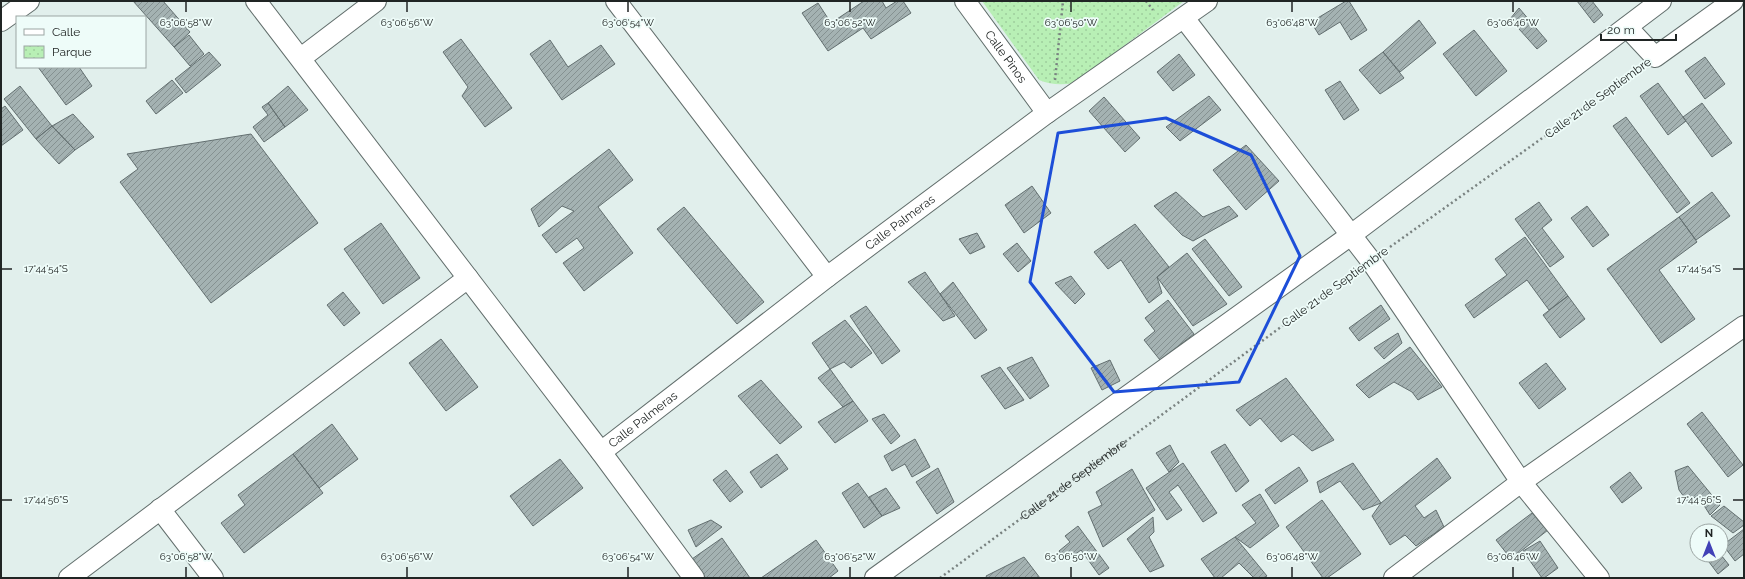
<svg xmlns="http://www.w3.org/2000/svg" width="1745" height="579" font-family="Raleway,sans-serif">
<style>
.park{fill:url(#park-dots)}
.building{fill:url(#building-hatch);stroke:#636f70}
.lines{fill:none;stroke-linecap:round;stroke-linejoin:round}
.street-casing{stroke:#626e6c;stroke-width:22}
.path{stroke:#798280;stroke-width:2.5;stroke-dasharray:2 3;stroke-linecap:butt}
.street{stroke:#fff;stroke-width:20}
.marked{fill:none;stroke:#1d4ed8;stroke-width:3;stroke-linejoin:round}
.ticks{fill:none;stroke:#202524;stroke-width:1.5}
.labels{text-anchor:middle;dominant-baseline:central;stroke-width:3.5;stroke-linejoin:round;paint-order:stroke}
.street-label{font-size:12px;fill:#202524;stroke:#eefcf9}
.ticks-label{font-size:10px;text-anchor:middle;fill:#202524;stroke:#eefcf9;stroke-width:3.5;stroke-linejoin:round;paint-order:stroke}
</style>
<defs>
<pattern id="park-dots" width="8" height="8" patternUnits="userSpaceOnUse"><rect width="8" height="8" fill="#b8efb5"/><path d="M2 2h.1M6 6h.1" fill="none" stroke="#9ecd9c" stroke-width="1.8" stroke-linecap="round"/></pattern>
<pattern id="building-hatch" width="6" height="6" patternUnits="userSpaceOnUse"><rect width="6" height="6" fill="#a4b2b2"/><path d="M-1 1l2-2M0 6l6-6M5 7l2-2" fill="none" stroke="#859191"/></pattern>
</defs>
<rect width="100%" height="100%" fill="#e1efec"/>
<path class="park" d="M982,1H1184L1074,83C1062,85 1051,85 1039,80Z"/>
<path class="building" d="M133,1H163L190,32L174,47Z
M864,1H882L886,8L897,1H903L911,13L871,39L863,28L828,51L802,13L818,3L831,23Z
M1346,1H1349L1367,30L1351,40L1340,22L1319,35L1311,22Z
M1577,1H1592L1603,15L1594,23Z
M1519,8L1547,41L1537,49L1510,19Z
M1419,20L1436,43L1400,72L1383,52Z
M1474,30L1507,71L1476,96L1443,54Z
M189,35L204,54L190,66L174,47Z
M461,39L512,108L485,127L462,96L468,87L443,52Z
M550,40L568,67L601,45L615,64L562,100L530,54Z
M209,52L221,65L186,93L175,79Z
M1383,52L1404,78L1380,94L1359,70Z
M1179,54L1195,75L1173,91L1157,72Z
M1705,57L1725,84L1705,99L1685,71Z
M38,67H79L92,86L66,105Z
M172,80L183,93L156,114L146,101Z
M1340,81L1359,110L1344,120L1325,90Z
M1658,83L1686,121L1668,135L1640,96Z
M20,86L52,126L36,139L4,99Z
M288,86L308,110L285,127L268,103Z
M1209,96L1221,110L1180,141L1166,127Z
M1104,97L1140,138L1125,152L1089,111Z
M268,103L285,127L264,142L253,127L268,115L262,107Z
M1702,103L1732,143L1712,157L1683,117Z
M5,106L23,130L1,146V109Z
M73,114L94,137L75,150L52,126Z
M1626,117L1690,203L1677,213L1613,126Z
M52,126L75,150L59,164L36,139Z
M251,134L318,223L211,303L120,182L138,169L127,154Z
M1246,145L1279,181L1246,210L1213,170Z
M609,149L633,180L598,207L633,253L584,291L563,263L584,248L577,238L556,253L542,235L574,211L562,206L539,227L531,209Z
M1032,186L1051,213L1024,233L1005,205Z
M1176,192L1203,217L1229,206L1238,216L1193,241L1182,235L1154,206Z
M1712,192L1730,216L1696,240L1679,217Z
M1539,202L1552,220L1542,228L1564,257L1550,267L1515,219Z
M1587,206L1609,235L1593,247L1571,218Z
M684,207L764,302L737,324L657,229Z
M1679,217L1697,242L1659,270L1695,319L1661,343L1607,269Z
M381,223L420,278L383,304L344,249Z
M1135,224L1169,267L1157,277L1162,293L1149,303L1121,260L1108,269L1094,252Z
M977,233L985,247L970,254L959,239Z
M1525,237L1568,296L1549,310L1527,280L1474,318L1465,305L1507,275L1495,259Z
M1205,239L1242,287L1229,296L1192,249Z
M1017,243L1031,261L1018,272L1003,254Z
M1187,253L1227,304L1193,326L1157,277Z
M925,272L955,316L943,321L908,282Z
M1071,276L1085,294L1075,304L1055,283Z
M953,282L987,330L975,339L940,294Z
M343,292L360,313L344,326L327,305Z
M1568,296L1585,319L1560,338L1543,315Z
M1168,300L1194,334L1160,360L1144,340L1155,331L1145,318Z
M1381,305L1390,319L1359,341L1349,328Z
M866,306L900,351L882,364L850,316Z
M845,320L872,353L851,368L844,362L830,369L812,343Z
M1398,333L1402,343L1384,359L1374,348Z
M441,339L478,387L446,411L409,363Z
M1410,347L1442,387L1418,400L1412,392L1394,382L1369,398L1356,385Z
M1032,357L1049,386L1030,399L1007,368Z
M1110,360L1120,381L1102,390L1091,368Z
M1546,363L1566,389L1539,409L1519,383Z
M1000,367L1024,400L1005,409L981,376Z
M830,369L853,401L843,407L818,378Z
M1286,378L1334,440L1312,451L1293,434L1281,442L1260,418L1250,426L1236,410Z
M761,380L802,427L780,444L738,396Z
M853,401L868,421L835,443L818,422Z
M1702,412L1743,465L1728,477L1687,424Z
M884,414L900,436L891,444L872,419Z
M332,424L358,459L319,488L293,454Z
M915,439L930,467L912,477L905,464L892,471L884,456Z
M1225,444L1249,481L1236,492L1211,452Z
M1170,445L1179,462L1169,472L1156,453Z
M293,454L323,493L244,553L221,523L245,505L238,495Z
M777,454L788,469L761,488L750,472Z
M1437,458L1451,478L1415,506L1424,518L1436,510L1444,527L1416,546L1405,535L1390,545L1372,516L1381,503Z
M560,459L583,488L533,526L510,496Z
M1183,463L1217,513L1203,522L1178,485L1169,492L1182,510L1167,520L1146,488Z
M1353,463L1381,503L1363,510L1340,481L1320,493L1317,482Z
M1688,466L1720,505L1710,515L1698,496L1687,501L1679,490L1675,471Z
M1299,467L1308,481L1275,504L1265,490Z
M938,468L954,502L937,514L916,482Z
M1132,469L1155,510L1103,547L1088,512L1102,505L1096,492Z
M726,470L743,492L730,502L713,480Z
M1630,472L1642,488L1622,503L1610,487Z
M858,483L882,516L864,528L842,493Z
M886,488L900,508L882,516L869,497Z
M1260,494L1279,526L1250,548L1235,537L1256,523L1242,505Z
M1322,500L1361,554L1327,578H1323L1286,527Z
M1724,506L1744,522V525L1733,533L1711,516Z
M1532,513L1548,530L1511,559L1496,540Z
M1153,517L1154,532L1149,537L1164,566L1150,572L1127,539Z
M711,520L722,527L696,547L688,530Z
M1078,526L1109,568L1099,575L1081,550L1066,561L1059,551L1070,542L1065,536Z
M1744,529V554L1735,561L1723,545Z
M1235,537L1267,576L1263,578H1254L1239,563L1221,578H1215L1201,559Z
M722,538L750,578H705L692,559Z
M816,540L838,571L829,578H761Z
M1540,541L1558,568L1544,578H1542L1523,551Z
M1710,555H1721L1729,565L1718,574L1706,558Z
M1024,557L1040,578H987L986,576Z"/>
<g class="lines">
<defs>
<g id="street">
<path d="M256,1L601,452L694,578"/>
<path d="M616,1L827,277"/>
<path id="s2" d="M965,1L1047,113"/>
<path d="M1184,18L1371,261L1521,482L1599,578"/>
<path d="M1,21L29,1"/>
<path d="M1627,27L1655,57L1733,1"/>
<path d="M301,58L376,1"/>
<path id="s3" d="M601,452L827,277L1047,113L1207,1"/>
<path d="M160,509L213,578"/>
<path d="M69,578L468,278"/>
<path d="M875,578L1351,235L1661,1"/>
<path d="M1394,578L1521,482L1744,326"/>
</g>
</defs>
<use href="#street" class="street-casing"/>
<g class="path">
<path d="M1146,1L1153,10"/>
<path d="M1055,80L1063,1"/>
<path d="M1390,247L1636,71"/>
<path id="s1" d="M940,578L1353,274"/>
</g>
<use href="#street" class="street"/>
</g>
<path class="marked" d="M1166,118L1251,155L1300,256L1239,382L1114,392L1030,282L1058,133Z"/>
<path class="ticks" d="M186,2V12M407,2V12M628,2V12M850,2V12M1071,2V12M1292,2V12M1513,2V12M2,269H12M1733,269H1743M2,500H12M1733,500H1743M186,567V577M407,567V577M628,567V577M850,567V577M1071,567V577M1292,567V577M1513,567V577"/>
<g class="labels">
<g class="street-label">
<text stroke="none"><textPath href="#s2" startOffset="69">Calle Pinos</textPath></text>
<text transform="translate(1598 98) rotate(-36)">Calle 21 de Septiembre</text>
<text stroke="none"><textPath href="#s3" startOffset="377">Calle Palmeras</textPath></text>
<text transform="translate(1335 287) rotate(-36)">Calle 21 de Septiembre</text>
<text stroke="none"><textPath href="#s3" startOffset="53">Calle Palmeras</textPath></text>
<text stroke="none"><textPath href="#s1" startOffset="166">Calle 21 de Septiembre</textPath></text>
</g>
</g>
<g class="ticks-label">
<text x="186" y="26">63°06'58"W</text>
<text x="407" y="26">63°06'56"W</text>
<text x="628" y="26">63°06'54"W</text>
<text x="850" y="26">63°06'52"W</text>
<text x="1071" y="26">63°06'50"W</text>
<text x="1292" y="26">63°06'48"W</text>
<text x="1513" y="26">63°06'46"W</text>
<text x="46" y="272">17°44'54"S</text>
<text x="1699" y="272">17°44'54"S</text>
<text x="46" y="503">17°44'56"S</text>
<text x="1699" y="503">17°44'56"S</text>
<text x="186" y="560">63°06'58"W</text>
<text x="407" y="560">63°06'56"W</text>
<text x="628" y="560">63°06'54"W</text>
<text x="850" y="560">63°06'52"W</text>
<text x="1071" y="560">63°06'50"W</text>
<text x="1292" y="560">63°06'48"W</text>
<text x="1513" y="560">63°06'46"W</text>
</g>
<rect width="1745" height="579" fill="none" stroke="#202524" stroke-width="4"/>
<rect x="16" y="16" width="130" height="52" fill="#eefcf9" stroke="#9ca6a4"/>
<rect x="24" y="29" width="20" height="6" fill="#ffffff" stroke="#9ca6a4"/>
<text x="52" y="36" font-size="12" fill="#202524">Calle</text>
<rect x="24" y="46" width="20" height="12" fill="url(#park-dots)" stroke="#9ca6a4"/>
<text x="52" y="56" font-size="12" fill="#202524">Parque</text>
<g transform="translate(1709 543)"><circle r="19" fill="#eefcf9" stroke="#9ca6a4"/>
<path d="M0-3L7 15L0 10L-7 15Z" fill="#4142b7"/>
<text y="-6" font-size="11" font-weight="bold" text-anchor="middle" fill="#202524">N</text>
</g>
<path d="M1601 34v6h75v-6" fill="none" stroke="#202524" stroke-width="2"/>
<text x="1607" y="34" font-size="12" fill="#202524" stroke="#eefcf9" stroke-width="3" paint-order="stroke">20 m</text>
</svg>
